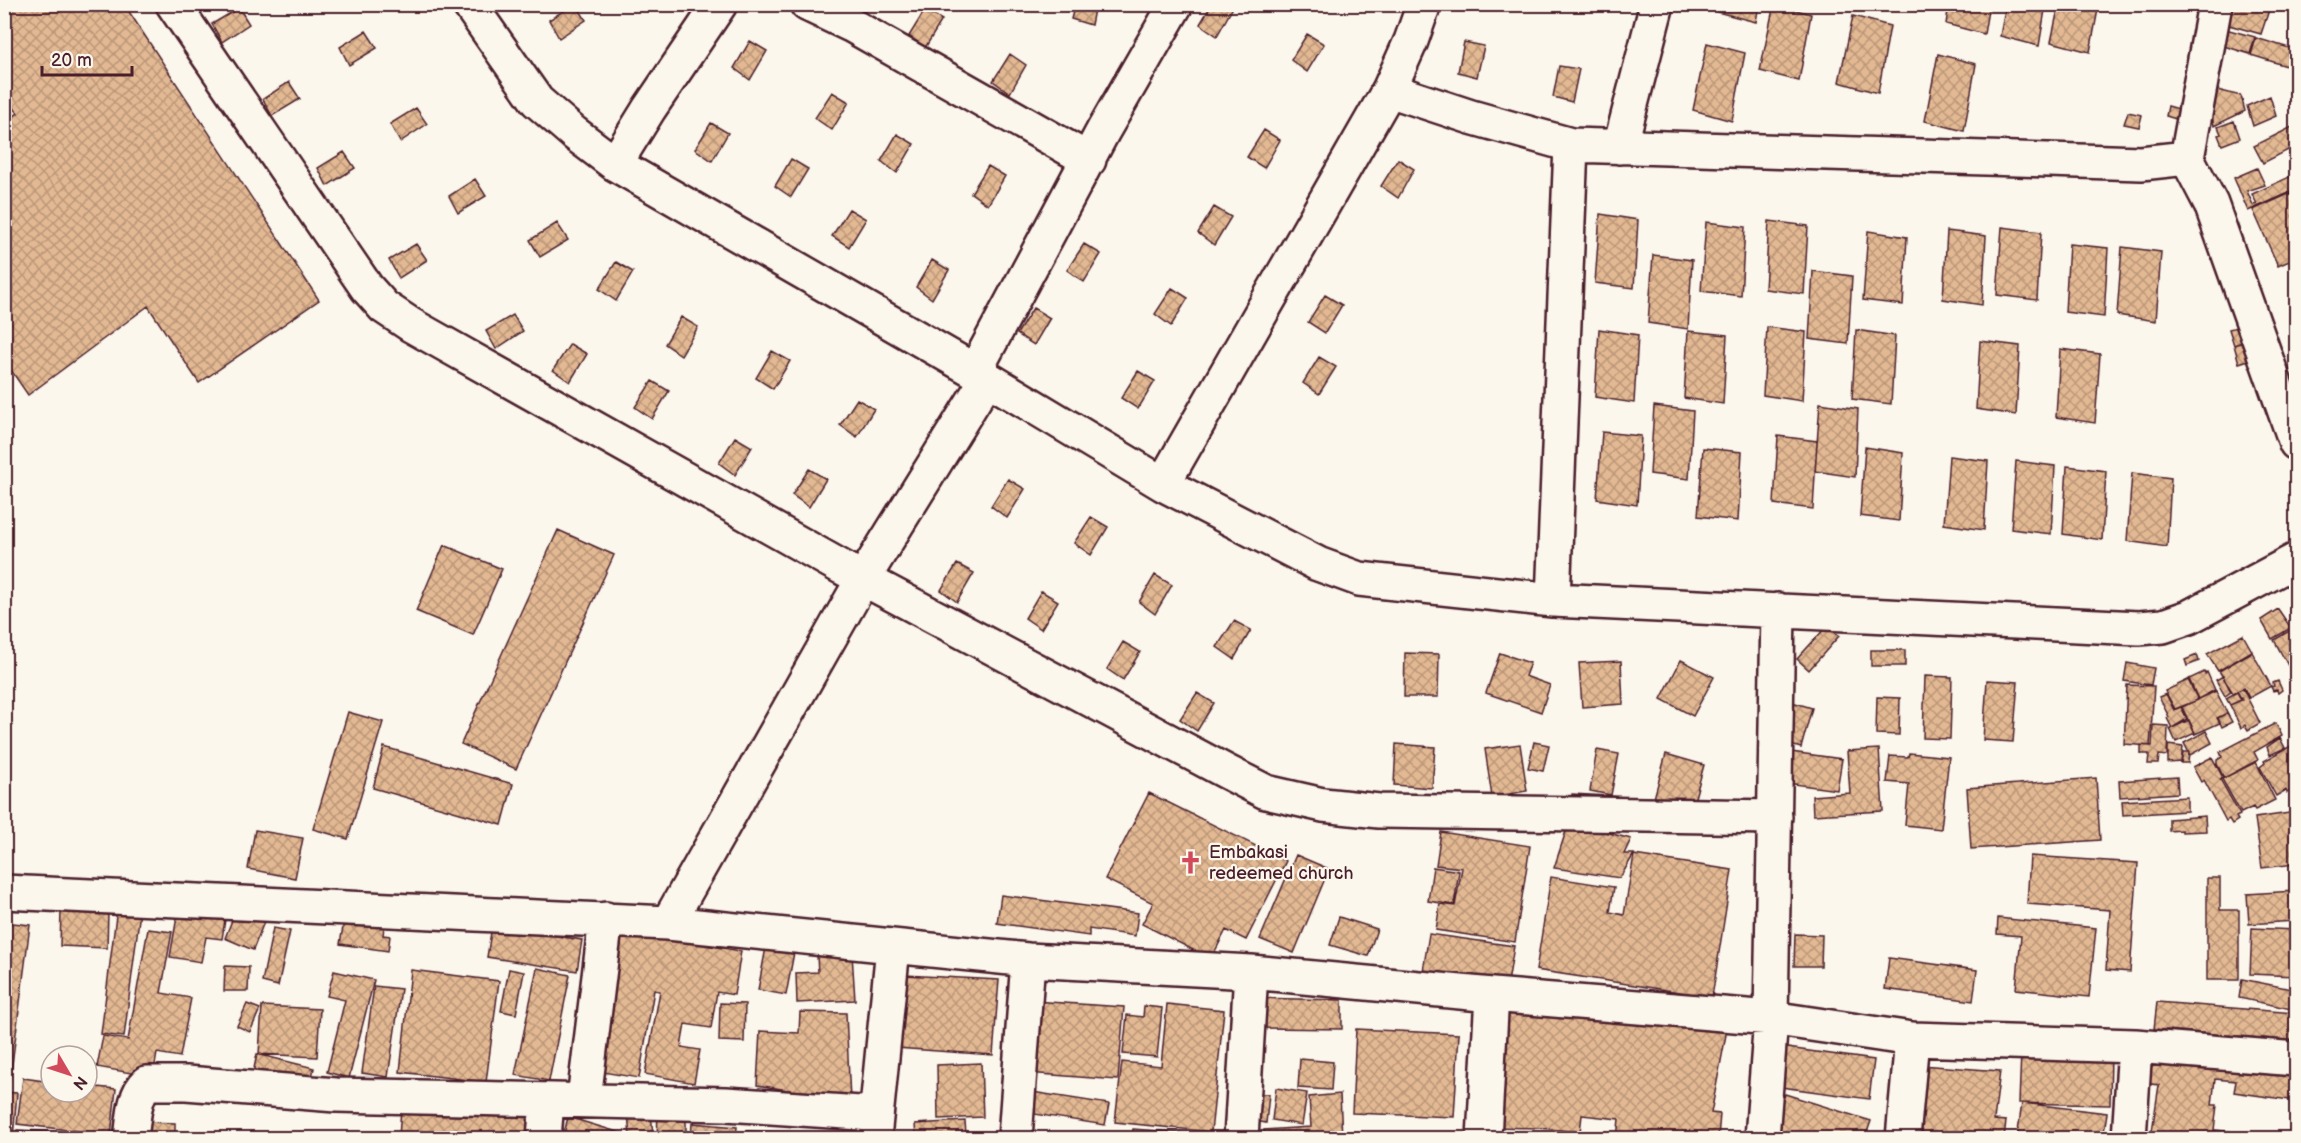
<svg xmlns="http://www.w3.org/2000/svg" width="2301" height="1143" font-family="'Balsamiq Sans',sans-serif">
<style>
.building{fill:url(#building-cross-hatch);stroke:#4a1f2b;stroke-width:1.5}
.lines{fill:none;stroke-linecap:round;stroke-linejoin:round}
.minor-casing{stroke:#4a1f2b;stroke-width:38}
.minor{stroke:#fbf7ec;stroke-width:33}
.labels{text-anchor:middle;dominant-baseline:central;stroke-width:4.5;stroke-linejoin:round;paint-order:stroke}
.poi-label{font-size:18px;fill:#4a1f2b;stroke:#fbf7ec;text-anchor:start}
</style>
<defs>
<pattern id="building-cross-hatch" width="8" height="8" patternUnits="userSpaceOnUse" patternTransform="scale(1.5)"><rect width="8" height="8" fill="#e3b993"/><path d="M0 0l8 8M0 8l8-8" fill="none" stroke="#ba9678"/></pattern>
</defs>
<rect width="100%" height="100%" fill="#fbf7ec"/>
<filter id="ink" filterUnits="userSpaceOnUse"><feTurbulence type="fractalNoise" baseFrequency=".0167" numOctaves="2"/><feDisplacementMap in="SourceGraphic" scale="12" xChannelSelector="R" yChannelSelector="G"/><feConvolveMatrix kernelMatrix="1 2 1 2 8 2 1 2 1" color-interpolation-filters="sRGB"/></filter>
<g filter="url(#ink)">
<path class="building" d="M4,4H124L319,300L199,383L148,306L28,395L4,360V123L18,113L4,95Z
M574,4H576L586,20L559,38L549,20Z
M1075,4H1095L1091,25L1071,19Z
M1212,4H1228L1233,7L1217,36L1200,24Z
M1573,4H1594L1593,10Z
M1718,4H1759L1756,22L1717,12Z
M1774,4L1811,14L1799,81L1760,71Z
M1949,4H1989L1984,34L1946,24Z
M2006,4H2046L2039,46L2000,36Z
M2059,4H2099L2090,52L2051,42Z
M2222,4H2271L2261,34L2218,22Z
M239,8L249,24L222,42L212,24Z
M925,10L942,20L925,48L909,36Z
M1853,16L1890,26L1878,93L1839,82Z
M2218,27L2255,37L2250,54L2214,43Z
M366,31L377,48L349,65L340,47Z
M1307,34L1324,44L1307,72L1291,60Z
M2256,38L2296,50L2290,67L2251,55Z
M750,41L767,51L750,80L734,68Z
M1464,42L1484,46L1477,77L1458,72Z
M1707,43L1745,53L1732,121L1693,110Z
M1010,54L1026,65L1010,93L993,81Z
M1938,54L1976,64L1964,131L1925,121Z
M1559,66L1579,69L1572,102L1553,97Z
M289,82L300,99L272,116L263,99Z
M2206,87L2241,96L2245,111L2214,126Z
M832,92L849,102L832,130L815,118Z
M2270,96L2276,116L2253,126L2247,106Z
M2168,106L2179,109L2176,119L2166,116Z
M416,108L427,124L400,142L390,124Z
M2128,112L2142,115L2139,127L2124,124Z
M2234,121L2240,138L2222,145L2218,135L2221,134L2218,127Z
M711,123L728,133L712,161L695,149Z
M2294,126L2296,131V146L2263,163L2254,146Z
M1264,130L1280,140L1264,168L1247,157Z
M897,134L914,144L897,173L881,161Z
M344,152L355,168L327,186L318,168Z
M791,159L808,169L791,197L775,186Z
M1398,159L1414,169L1398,198L1381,186Z
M988,166L1005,176L988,205L971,193Z
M2257,168L2265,185L2247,191L2253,205L2257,204L2252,194L2296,174V192L2292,194L2291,192L2248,211L2234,178Z
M475,179L486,196L458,213L449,196Z
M2291,193L2296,205V258L2278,266L2253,210Z
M1214,207L1231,217L1214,245L1198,233Z
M849,209L866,219L849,247L832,236Z
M1600,214L1638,220L1634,288L1595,283Z
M1769,221L1808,226L1804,294L1765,289Z
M1706,222L1745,227L1741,296L1701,291Z
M557,223L568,240L540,257L530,240Z
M2002,227L2041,232L2037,300L1997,295Z
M1868,231L1907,237L1903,305L1863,300Z
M1947,231L1986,236L1982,305L1943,299Z
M416,244L427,260L399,278L389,260Z
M1084,244L1101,254L1084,282L1067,270Z
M2069,244L2108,248L2104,317L2065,312Z
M2122,247L2161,252L2156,321L2117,315Z
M1653,255L1692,260L1688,329L1648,323Z
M932,260L949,270L932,299L916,287Z
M616,262L633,272L616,301L599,289Z
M1813,271L1852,276L1848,344L1809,339Z
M1172,288L1188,298L1171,326L1155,314Z
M1325,295L1342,305L1325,333L1308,322Z
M1033,308L1050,318L1034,345L1017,334Z
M513,315L523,331L496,349L486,331Z
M681,317L698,327L681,355L665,344Z
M2241,326L2245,341L2234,345L2229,329Z
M1767,327L1806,332L1802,401L1763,395Z
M1599,329L1638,335L1634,403L1595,397Z
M1856,330L1895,336L1891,404L1852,399Z
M1688,331L1727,335L1723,404L1684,398Z
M1980,341L2020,346L2016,415L1976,409Z
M2246,341L2252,359L2239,363L2234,345Z
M570,344L587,354L570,382L553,370Z
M2060,349L2100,354L2095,423L2056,417Z
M772,351L790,361L773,389L756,378Z
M1319,357L1336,367L1319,394L1303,383Z
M1138,371L1155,381L1138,409L1121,398Z
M652,381L669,391L652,419L635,407Z
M857,399L874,409L857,437L840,425Z
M1820,403L1858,409L1855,477L1815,471Z
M1654,406L1693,411L1689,479L1650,474Z
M1602,432L1641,436L1637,505L1597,499Z
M1778,436L1817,441L1813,509L1774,504Z
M735,437L752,447L735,475L719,463Z
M1865,447L1903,453L1899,521L1860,516Z
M1703,448L1742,452L1738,521L1698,516Z
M1949,456L1988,461L1984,530L1944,524Z
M2016,461L2055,466L2051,534L2011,529Z
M2067,466L2106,471L2102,540L2063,534Z
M809,469L826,479L809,507L792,495Z
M2132,473L2171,478L2167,547L2127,541Z
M1008,479L1025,489L1007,518L991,506Z
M1091,517L1108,527L1091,555L1074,543Z
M558,530L614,555L516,769L461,744Z
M444,545L502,569L473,635L416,611Z
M957,564L974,573L957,602L941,590Z
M1155,575L1172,585L1155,614L1139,602Z
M1041,591L1058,601L1041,629L1025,618Z
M2296,605V617L2293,619L2289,608Z
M2278,609L2291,628L2272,639L2261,620Z
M1234,621L1251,630L1234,659L1217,647Z
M1827,626L1839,636L1809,670L1797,659Z
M2296,627V680L2274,640Z
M2243,635L2252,651L2218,671L2207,654Z
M1123,642L1140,652L1123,680L1107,669Z
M1871,650H1905V666H1871Z
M2252,652L2271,686L2249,698L2244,688L2233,693L2219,671Z
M1405,653L1439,654L1438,697H1404Z
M1500,653L1530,663L1525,676L1550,685L1541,712L1486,693Z
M2197,655L2199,661L2187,666L2185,660Z
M1681,660L1714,677L1693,716L1661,699Z
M1621,661L1623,704L1582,707L1579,663Z
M2127,663L2154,668L2151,685L2124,681Z
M2204,672L2205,674L2207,672L2215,690L2198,699L2189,679Z
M1925,676L1952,677L1950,739L1923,738Z
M2223,676L2231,692L2225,696L2216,680Z
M1987,680L2018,682L2013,742L1983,740Z
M2188,680L2198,700L2175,709L2165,691Z
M2278,681L2282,690L2278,693L2277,690L2273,691L2271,687L2274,686L2273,683Z
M2127,685L2154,686L2150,746L2124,744Z
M2243,689L2260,723L2248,730L2245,725L2241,728L2230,705L2242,700L2237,691Z
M2216,691L2227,713L2217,718L2220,723L2195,734L2182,707Z
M2237,692L2241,700L2230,705L2226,698Z
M1197,693L1214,703L1197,731L1180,719Z
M2166,694L2174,710L2181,707L2187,719L2172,728L2167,718L2169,717L2159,697Z
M1877,697L1900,698L1899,735L1876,734Z
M1792,702L1812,708L1801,748L1781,742Z
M348,712L383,722L348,839L313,829Z
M2227,713L2232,722L2222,727L2218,718Z
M2189,720L2195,733L2176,742L2170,729Z
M2276,723L2282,736L2254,752L2258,760L2224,778L2217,764V760L2222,757L2220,752Z
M2153,725L2168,726L2167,756L2159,755L2158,764H2148L2149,754H2141V745L2152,746Z
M2206,731L2212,743L2190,755L2184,743Z
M2280,738L2285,748L2270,755L2267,747Z
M1534,742L1549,745L1543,771L1528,768Z
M2296,743V789V787L2287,793L2286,790L2276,796L2260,767L2265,763L2264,761Z
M1396,744L1435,747L1432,788L1394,785Z
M1520,744L1527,791L1492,797L1485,749Z
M2168,745L2183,747L2181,762L2168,763Z
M384,747L513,784L502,825L373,788Z
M1879,749L1883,811L1813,815L1812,796L1850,793L1847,751Z
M1597,750L1619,754L1611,795L1590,791Z
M1791,752L1842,759L1837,790L1787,783Z
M2183,752H2189L2188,763H2181Z
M1909,753L1949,757L1941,829L1905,825L1909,784L1887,782L1890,756L1908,757Z
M1666,754L1704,765L1691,812L1653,802Z
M2212,757L2223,778L2220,779L2240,815L2236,817L2238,820L2232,824L2229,819L2226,821L2204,780L2201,782L2193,767Z
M2256,762L2275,800L2255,810L2253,807L2241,813L2222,779Z
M2177,777L2178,793L2120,797L2119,781Z
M2096,778L2100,840L1971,849L1967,788Z
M1149,793L1286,861L1246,940L1226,930L1211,959L1142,924L1153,903L1105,879Z
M1572,794L1626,797L1623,807L1571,811Z
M2187,797V811L2123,815L2122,801Z
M2296,812V864L2262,868L2255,818Z
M2205,816L2206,831L2182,832V830L2169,831V819Z
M1569,822L1631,839L1624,854H1634L1620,878L1554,868Z
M255,830L303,838L295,878L248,869Z
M1441,832L1530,846L1515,942L1436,930L1440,904L1455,906L1462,868L1436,865Z
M1296,855L1329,869L1294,953L1260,939Z
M1634,855L1732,870L1712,997L1536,970L1551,877L1614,887L1610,912L1624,915Z
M2030,856L2138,863L2130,972L2106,970L2110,910L2027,904Z
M1433,867L1459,871L1454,905L1428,901Z
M2207,878H2220V910H2239V980H2207Z
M2296,891V921L2249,924L2247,894Z
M1001,895L1138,913L1135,936L1089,929V936L997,923Z
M179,905L226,913L222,939L206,937L201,962L170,957Z
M117,908L140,911L124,1037L101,1034Z
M236,910L264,922L253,950L225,938Z
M61,911L108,912L107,948L60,946Z
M1339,917L1377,929L1368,956L1330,945Z
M1998,918L2096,928L2089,997L2016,989L2021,936L1997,934Z
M344,921L384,927L383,935L390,936L388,951L340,944Z
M4,922L30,925L10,1080L4,1079Z
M492,926L582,940L577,971L487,957Z
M273,928L290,931L278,986L262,982Z
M2252,928L2296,930V976L2250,974Z
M148,929L172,932L161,993L191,998L180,1057L157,1053L153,1077L97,1067L103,1036L128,1040Z
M621,931L741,951L734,995L717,992L711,1028L685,1024L681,1047L700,1050L694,1083L645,1074L660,991L654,990L639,1078L596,1071Z
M1429,934L1514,946L1508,983L1423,971Z
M1795,934L1822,935L1821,966H1794Z
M767,942L795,947L786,995L758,990Z
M852,954L855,1000L797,1003L796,973L818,972L817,956Z
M1889,958L1977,970L1973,1001L1885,989Z
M225,966L249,967L248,991H224Z
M537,968L570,975L549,1081L515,1075Z
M509,969L524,972L516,1014L501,1011Z
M411,970L499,981L486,1082L400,1072Z
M334,971L374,980L349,1078L327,1072L345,1000L327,996Z
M904,975L999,980L993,1055L896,1048Z
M2242,979L2296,990V1010L2239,998Z
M374,986L401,989L388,1077L362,1073Z
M1255,998L1342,1000V1029L1254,1028Z
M1033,1001L1124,1007L1118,1080L1027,1073Z
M2157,1002L2296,1013V1041L2154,1029Z
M720,1003L745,1004L744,1042L719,1041Z
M247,1004L260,1009L250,1032L237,1026Z
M1167,1004L1224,1010L1211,1132L1115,1122L1122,1062L1161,1066Z
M262,1006L320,1009L317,1057L259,1054Z
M1144,1006L1162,1008L1157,1057L1123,1054L1127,1015L1143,1017Z
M1503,1011L1729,1019L1711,1113L1720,1114L1718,1138H1617L1619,1119L1582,1115L1580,1132L1538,1128L1494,1127Z
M800,1012L846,1013L850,1100L757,1085L760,1031L799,1033Z
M1356,1029L1459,1034L1454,1117L1352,1113Z
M1780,1047L1874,1060L1869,1099L1774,1086Z
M2021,1052L2111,1054L2110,1105L2019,1103Z
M257,1054L314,1068L310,1086L251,1083Z
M2146,1055L2296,1075V1101L2234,1092L2236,1081L2215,1079L2212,1105H2217L2213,1138H2151L2159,1085L2142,1083Z
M1300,1059L1333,1062L1331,1090L1298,1088Z
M981,1063L983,1117L938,1119L937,1065Z
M1920,1065L2000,1071L1994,1120L2006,1121L2004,1138H1910Z
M23,1078L51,1082V1092H87V1086L116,1089L111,1135L17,1124Z
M1276,1088L1307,1093L1302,1125L1272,1120Z
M4,1092L17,1093L13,1138H4Z
M1032,1092L1109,1104L1105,1125L1028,1113Z
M1252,1094H1269L1266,1123L1251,1120Z
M1340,1094L1342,1138H1265L1264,1130L1311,1127L1309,1097Z
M1785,1094L1871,1121L1865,1138H1793L1773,1132Z
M2022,1103L2107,1113L2103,1138H2017Z
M401,1107L528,1112L527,1138H399Z
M651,1110L653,1138H630L628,1112Z
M658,1113H686V1138H657Z
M568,1117L624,1134L622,1138H563Z
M965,1121L966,1135L916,1138L915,1124Z
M145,1122L175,1123V1138H145Z
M692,1123L737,1127L736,1138H691Z
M1133,1129L1209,1135V1138H1132Z
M17,1130L114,1135V1138H16Z
M2215,1130L2296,1138H2214Z
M747,1131L800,1133L799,1138H747Z
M1377,1136L1444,1138H1377Z"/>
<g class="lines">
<defs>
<path id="minor" d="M173,4L367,288L384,307L411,325L843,568L1225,771L1266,792L1323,805L1379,811L1775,817
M469,4L537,101L574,133L615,164L975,371L1163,484L1318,564L1359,579L1553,600L2139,628L2163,626L2189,617L2296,560
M807,4L851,25L1089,160
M1389,90L1471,117L1571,145L2141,163L2187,158L2211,204L2296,443
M1620,147L1657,4
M2187,158L2215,4
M615,164L649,109L720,4
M975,371L1103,131L1176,4
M1163,484L1389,90L1411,41L1424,4
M1553,600L1571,145
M4,892L668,923L1028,960L1251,972L1492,995L1771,1018L1912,1039L2135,1046L2296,1059
M668,923L863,579L987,379
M584,1099L606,919
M131,1138C134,1120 133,1096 147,1083H186L336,1095L726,1104L876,1114
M544,1138L547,1101
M874,1138L893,947
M1015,1138L1028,960
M1241,1138L1251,972
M1484,1138L1492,995
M1762,1138L1771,1018L1778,610
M1903,1138L1912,1039
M2129,1138L2135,1046"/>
</defs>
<use href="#minor" class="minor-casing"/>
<use href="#minor" class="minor"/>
</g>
</g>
<defs>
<symbol id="church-bare" viewBox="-9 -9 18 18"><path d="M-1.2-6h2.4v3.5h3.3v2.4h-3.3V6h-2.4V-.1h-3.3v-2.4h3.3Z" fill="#d1495b" stroke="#fbf7ec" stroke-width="2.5" paint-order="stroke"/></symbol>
</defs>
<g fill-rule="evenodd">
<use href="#church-bare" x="1174" y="846" width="33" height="33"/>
</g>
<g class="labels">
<g class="poi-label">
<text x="1209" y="852">Embakasi<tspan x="1209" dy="21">redeemed church</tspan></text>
</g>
</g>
<rect width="2301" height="1143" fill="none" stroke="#fbf7ec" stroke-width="24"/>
<rect x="12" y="12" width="2277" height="1119" fill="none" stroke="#4a1f2b" stroke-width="2" filter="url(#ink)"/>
<g transform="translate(69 1074) rotate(129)"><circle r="28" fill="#fbf7ec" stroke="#b4a19f" stroke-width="1.5"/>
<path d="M0-4.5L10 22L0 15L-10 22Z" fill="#d1495b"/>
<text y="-9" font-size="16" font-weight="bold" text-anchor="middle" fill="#4a1f2b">N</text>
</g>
<path d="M42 66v9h90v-9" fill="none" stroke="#4a1f2b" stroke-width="3"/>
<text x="51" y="66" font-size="18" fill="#4a1f2b" stroke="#fbf7ec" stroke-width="4.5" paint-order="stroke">20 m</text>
</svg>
